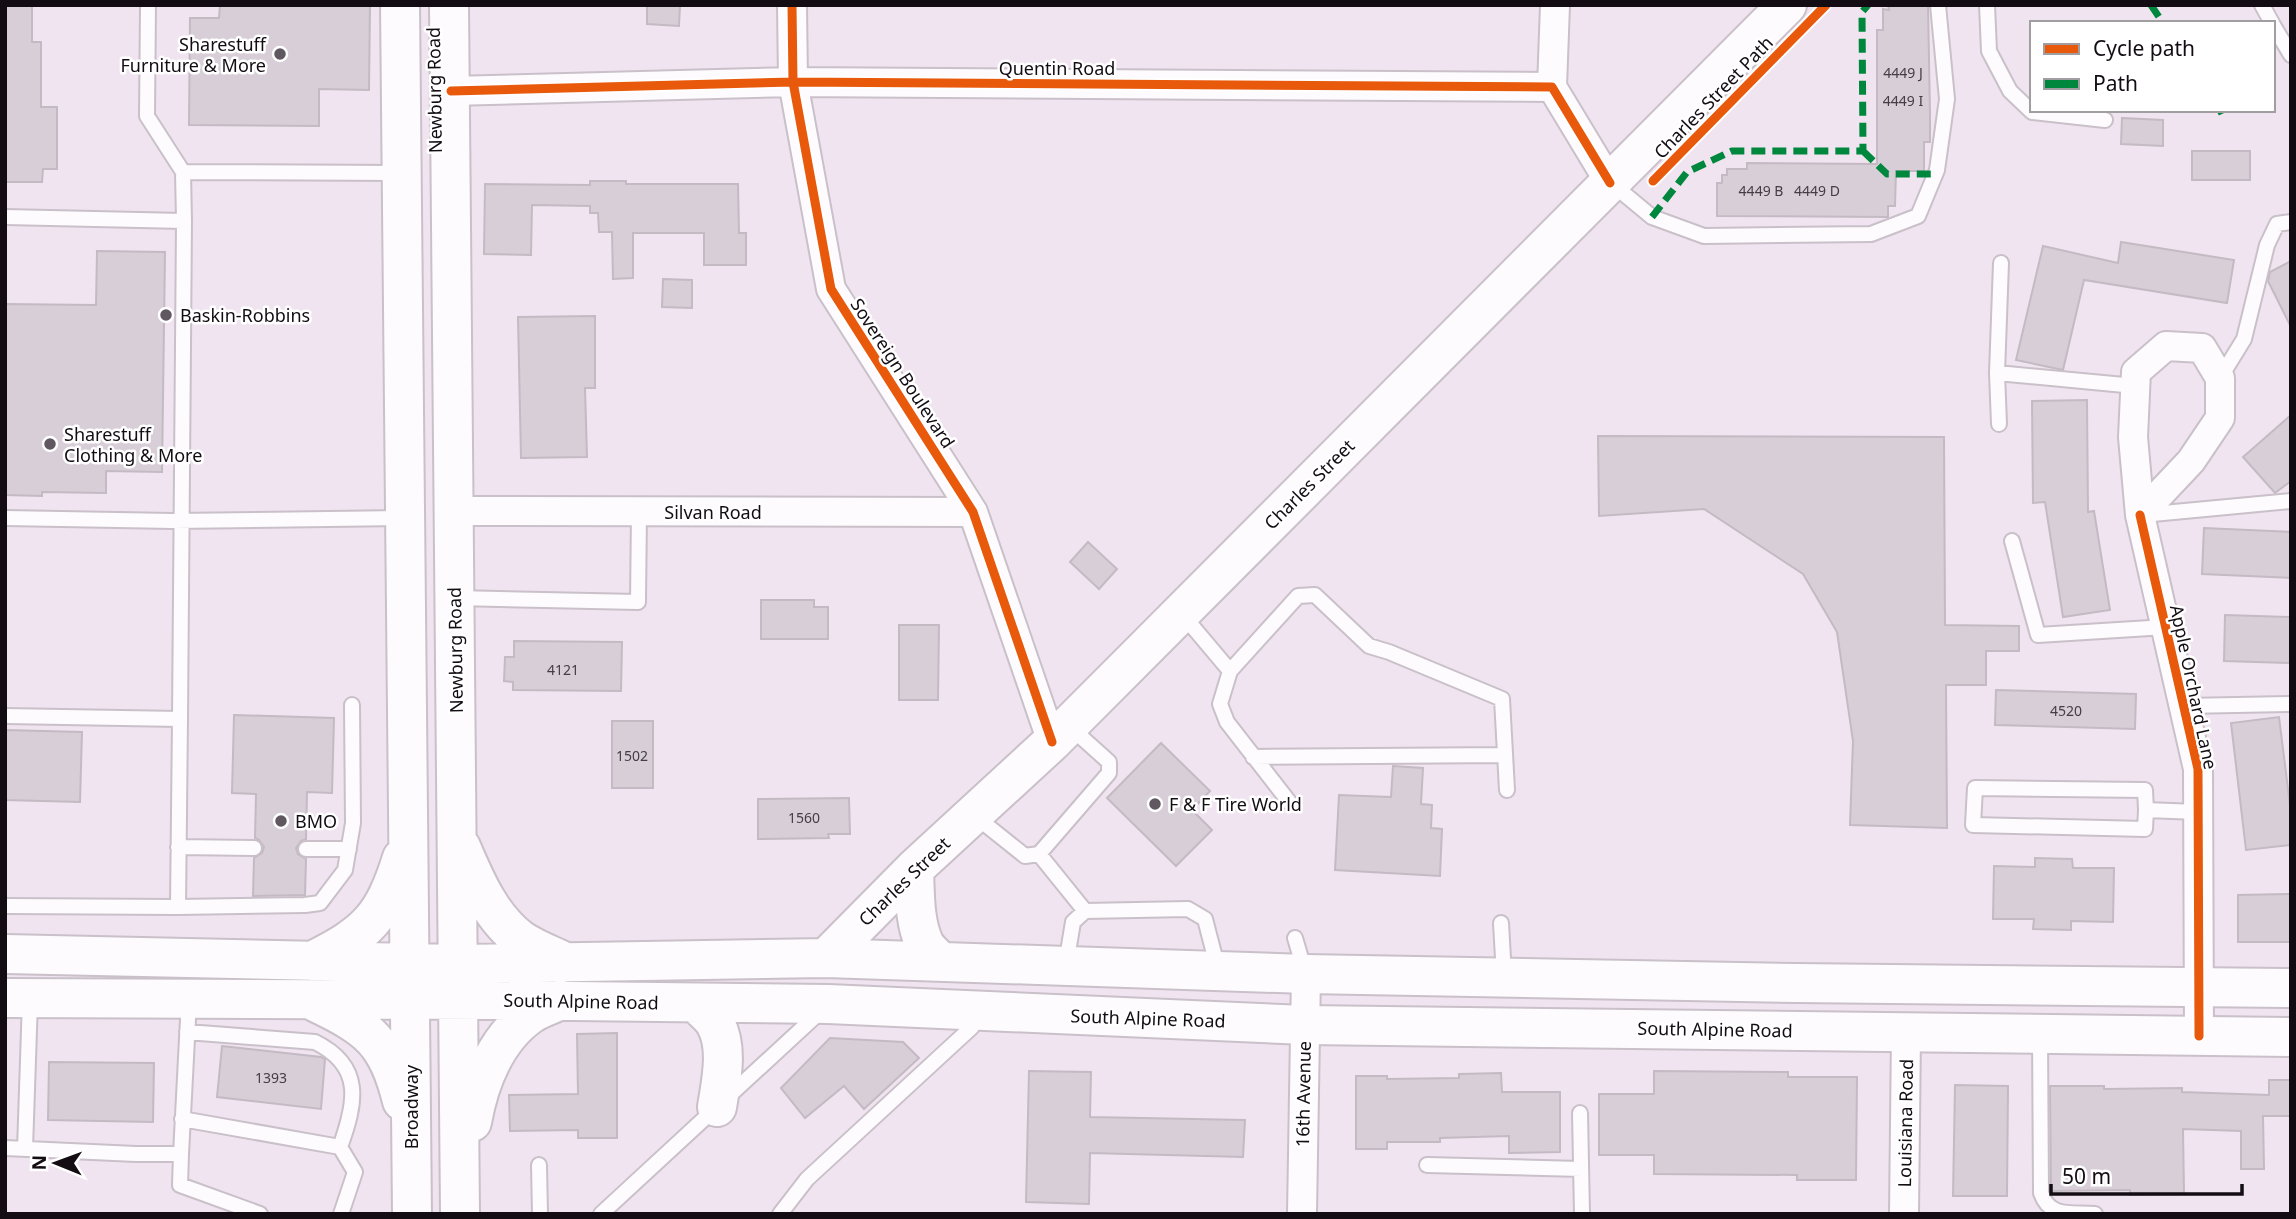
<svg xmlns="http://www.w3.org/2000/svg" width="2296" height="1219" font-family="'Noto Sans',sans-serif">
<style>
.building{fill:#d7ced7;stroke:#c3bac3;stroke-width:2}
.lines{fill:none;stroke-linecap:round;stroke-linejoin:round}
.service-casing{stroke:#c9c0c9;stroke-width:18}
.minor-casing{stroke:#c9c0c9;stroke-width:32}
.secondary-casing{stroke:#c9c0c9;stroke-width:42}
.service{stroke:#fdfbfd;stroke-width:14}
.minor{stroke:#fdfbfd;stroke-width:28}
.secondary{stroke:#fdfbfd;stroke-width:38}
.quiet{stroke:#00873e;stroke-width:7;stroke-dasharray:14 7;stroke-linecap:butt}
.cycleway-casing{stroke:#fff;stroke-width:13}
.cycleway{stroke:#e8590c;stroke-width:9}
.poi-dot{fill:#605860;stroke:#fff;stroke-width:2.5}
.labels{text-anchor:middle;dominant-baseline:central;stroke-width:5;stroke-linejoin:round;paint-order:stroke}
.number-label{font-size:14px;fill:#443d44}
.poi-label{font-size:18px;fill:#130d13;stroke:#fff;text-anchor:start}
.street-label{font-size:18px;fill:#130d13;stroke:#fff}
</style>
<rect width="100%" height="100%" fill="#f0e4f0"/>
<path class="building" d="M5,5H32V42H41V107H57V169H43L42,182H5Z
M220,5H370L369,90L319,89V126L189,125L190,18H219Z
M647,5H680L679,26L647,24Z
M1888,5H1928L1930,114V142H1924V171H1896L1895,206H1888V217L1717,216V183H1722V175H1727V169H1747V163L1877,164V30H1883V9L1889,10Z
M2122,118L2163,120V146L2121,144Z
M2192,151H2250V180H2192Z
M590,181H626V184H738L739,233H746V265H704V233H633V278L613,279L612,232H599L598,213H590V206L532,205L531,255L484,254L485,184L590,185Z
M2121,242L2234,260L2227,303L2084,280L2063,370L2016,360L2043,246L2118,263Z
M97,251L165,252L162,472L106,471V493L42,492V496L5,495V304L96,305Z
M2291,261V327L2268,281L2270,272Z
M663,279L692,280V308L662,307Z
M595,316V388H585L587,457L521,458L518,317Z
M2087,400L2088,512L2094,511L2110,610L2063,617L2045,502L2033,503L2032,401Z
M2291,415V481L2275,493L2243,457Z
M1598,436L1944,437L1945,625L2019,626V651H1986V685H1946L1947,828L1850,825L1853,741L1837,632L1803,574L1704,509L1599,516Z
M2204,528L2291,532V578L2202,574Z
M1088,542L1117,569L1099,589L1070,562Z
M761,600H814V607H828V639H761Z
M2225,615L2291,617V663L2224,661Z
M899,625H939L938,700H899Z
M514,641L622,642L621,691L513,690V682L504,681L505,657H514Z
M1996,690L2136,694L2135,729L1995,725Z
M234,715L334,718L332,793L307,792L306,839L301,841L296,848L298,854L306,859L305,895L253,896L254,858L262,853L264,847L259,840L255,838L256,794L232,793Z
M2279,717L2291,813V845L2246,850L2231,723Z
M612,721H653V788H612Z
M5,730L82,732L80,802L5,800Z
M1161,743L1210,791L1192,810L1212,830L1176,866L1107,798Z
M1393,766L1423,768L1421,804L1432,805L1431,828L1442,829L1440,876L1335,870L1339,795L1391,797Z
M849,798L850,834H828L829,838L758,839V799Z
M2035,858L2072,859L2073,868H2114L2113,922L2071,921V930L2033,929L2034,919H1993L1994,866L2035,867Z
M2291,894V942H2238V895Z
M617,1033V1138H578V1130L510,1131L509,1095L578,1094L577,1034Z
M830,1038L903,1042L919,1058L864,1109L844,1086L805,1118L781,1088Z
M222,1046L321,1057L325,1059L321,1109L217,1097Z
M49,1062L154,1063L153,1122L48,1120Z
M1029,1071L1091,1072L1090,1117L1245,1120L1243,1157L1090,1153L1089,1204L1026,1202Z
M1654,1071L1788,1072V1077H1857L1856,1180H1797V1175L1654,1174V1155H1599V1094H1654Z
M1501,1073L1502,1092H1560V1152L1509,1153V1136L1440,1138V1142H1387V1149H1356V1076H1387V1079L1459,1078V1074Z
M2269,1080H2291V1116H2263L2264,1169H2241V1131L2183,1129L2184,1194L2130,1195V1190L2051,1191L2050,1086H2104V1089L2182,1088V1092L2269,1095Z
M1955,1085L2008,1086L2007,1196H1953Z"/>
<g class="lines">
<defs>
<path id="service" d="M148,5L147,116L183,172L184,221
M1987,5L1989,51L2010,91L2032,112L2105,120
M2262,5L2272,23
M2273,25L2291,55
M183,172L399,173
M1611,183L1652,217L1704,236L1871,234L1918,216L1937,170L1947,99L1938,5
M5,217L184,221L180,719L5,716
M2001,263L1997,373L2135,386
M1997,373L1999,424
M2220,378L2244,339L2267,245L2277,224L2291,222
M2142,515L2291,501
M5,518L173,521L403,518
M2012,541L2038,635L2166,627
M456,598L638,602L639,512
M1182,614L1230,671L1220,704L1227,722L1290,803
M1230,671L1298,596L1315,595L1369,646L1389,652L1502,699L1507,790
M2184,706L2291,704
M1253,757L1505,755
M2146,810L2145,790L1975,788L1973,825L2145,829L2146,810L2198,812
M975,816L1025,856L1039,854L1109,773V762L1069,726
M178,847L254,848
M306,849H349
M1039,854L1085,911
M5,906L178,907L180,719
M178,907L305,905L320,903L345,870L353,823L352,705
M1501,923L1504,976
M1295,938L1305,972
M1066,964L1073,922L1085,911L1188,909L1205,919L1218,969
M187,1032L315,1042C364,1066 356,1103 340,1147
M2040,1035L2041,1193C2050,1219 2072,1212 2095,1214
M1580,1113L1582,1214
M182,1119L340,1147L355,1172L341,1214
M5,1148L136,1154H181L189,1000
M25,1149L30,1000
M181,1154L180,1185L260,1214
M539,1165L540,1214
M1427,1165L1581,1169
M601,1214L821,1011
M780,1214L807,1179L972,1027"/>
<path id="minor" d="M792,5L793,82L831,289L973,512L1052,742
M1552,87L1555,5
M451,91L793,82L1552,87L1610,183
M2166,346L2202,348L2220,378V418L2191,461L2140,515L2133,437L2136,372Z
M454,511L973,512
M2140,515L2198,769L2199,1036
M1302,1214L1306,974
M1904,1214L1906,1032"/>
<path id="secondary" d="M400,5L412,1214
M449,5L460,1214
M461,847C475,880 491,918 521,940C533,948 548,954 561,960
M914,869C915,893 914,923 925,945C929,951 936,957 941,962
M5,954L458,964L826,958L1306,974L1796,983L2291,988
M826,958L914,869L1052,742L1787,5
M312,961C368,933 383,918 402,858
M5,998L492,1000L828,1004L1305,1025L2291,1037
M315,1002C369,1028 387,1041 402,1101
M696,1003C702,1009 711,1016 715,1023C729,1047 721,1082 717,1107
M472,1122C479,1082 496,1038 531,1014C540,1008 551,1005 561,1000"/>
</defs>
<use href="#service" class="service-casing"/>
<use href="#minor" class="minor-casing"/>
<use href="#secondary" class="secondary-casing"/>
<use href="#service" class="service"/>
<use href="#minor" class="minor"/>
<use href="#secondary" class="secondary"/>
<path class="quiet" d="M2151,5L2163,23
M2220,110L2222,114
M1863,151L1887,174H1935
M1652,217L1687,172L1732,151H1863L1862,12L1868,5"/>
<defs>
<path id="cycleway" d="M792,5L793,82L831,289L973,512L1052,742
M451,91L793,82L1552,87L1610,183
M1653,181L1826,5
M2140,515L2198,769L2199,1036"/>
</defs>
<use href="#cycleway" class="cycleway-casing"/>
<use href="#cycleway" class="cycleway"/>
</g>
<g class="poi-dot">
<circle cx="280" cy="54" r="7"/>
<circle cx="166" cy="315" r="7"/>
<circle cx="50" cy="444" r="7"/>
<circle cx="1155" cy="804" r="7"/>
<circle cx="281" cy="821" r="7"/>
</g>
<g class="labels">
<g class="number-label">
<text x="1903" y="72">4449 J</text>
<text x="1903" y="100">4449 I</text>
<text x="1761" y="190">4449 B</text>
<text x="1817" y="190">4449 D</text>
<text x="563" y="669">4121</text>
<text x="2066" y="710">4520</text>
<text x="632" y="755">1502</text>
<text x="804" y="817">1560</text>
<text x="271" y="1077">1393</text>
</g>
<g class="poi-label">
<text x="266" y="44" text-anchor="end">Sharestuff<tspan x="266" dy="21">Furniture &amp; More</tspan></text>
<text x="180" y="315">Baskin-Robbins</text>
<text x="64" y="434">Sharestuff<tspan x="64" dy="21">Clothing &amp; More</tspan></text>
<text x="1169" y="804">F &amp; F Tire World</text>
<text x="295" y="821">BMO</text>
</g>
<g class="street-label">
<text x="1057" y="68">Quentin Road</text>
<text transform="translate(434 90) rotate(-91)">Newburg Road</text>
<text transform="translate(1713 97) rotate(-46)">Charles Street Path</text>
<text transform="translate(903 373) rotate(57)">Sovereign Boulevard</text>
<text transform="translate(1309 484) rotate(-45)">Charles Street</text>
<text x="713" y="512">Silvan Road</text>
<text transform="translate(455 650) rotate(-91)">Newburg Road</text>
<text transform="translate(2194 687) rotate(78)">Apple Orchard Lane</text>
<text transform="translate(904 881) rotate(-44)">Charles Street</text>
<text transform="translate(581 1001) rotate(1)">South Alpine Road</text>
<text transform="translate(1148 1018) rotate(2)">South Alpine Road</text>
<text transform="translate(1715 1029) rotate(1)">South Alpine Road</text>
<text transform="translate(1303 1094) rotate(-89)">16th Avenue</text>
<text transform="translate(411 1107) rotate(-90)">Broadway</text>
<text transform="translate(1905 1123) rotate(-89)">Louisiana Road</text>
</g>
</g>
<rect width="2296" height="1219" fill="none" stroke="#130d13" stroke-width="14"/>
<rect x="2030" y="21" width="245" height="91" fill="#ffffff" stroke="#a19ea1" stroke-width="2"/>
<rect x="2044" y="44" width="35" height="10" fill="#e8590c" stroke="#a19ea1" stroke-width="2"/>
<text x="2093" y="56" font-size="21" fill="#130d13">Cycle path</text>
<rect x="2044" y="79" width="35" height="10" fill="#00873e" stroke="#a19ea1" stroke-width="2"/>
<text x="2093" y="91" font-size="21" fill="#130d13">Path</text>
<g transform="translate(56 1163) rotate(271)" stroke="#ffffff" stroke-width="5" paint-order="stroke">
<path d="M0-5L12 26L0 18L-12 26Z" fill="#130d13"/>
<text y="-10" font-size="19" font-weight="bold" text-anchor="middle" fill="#130d13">N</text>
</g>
<path d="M2051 1184v10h191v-10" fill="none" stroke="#130d13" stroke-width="3.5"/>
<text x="2062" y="1184" font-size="21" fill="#130d13" stroke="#ffffff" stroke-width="5" paint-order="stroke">50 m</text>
</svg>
